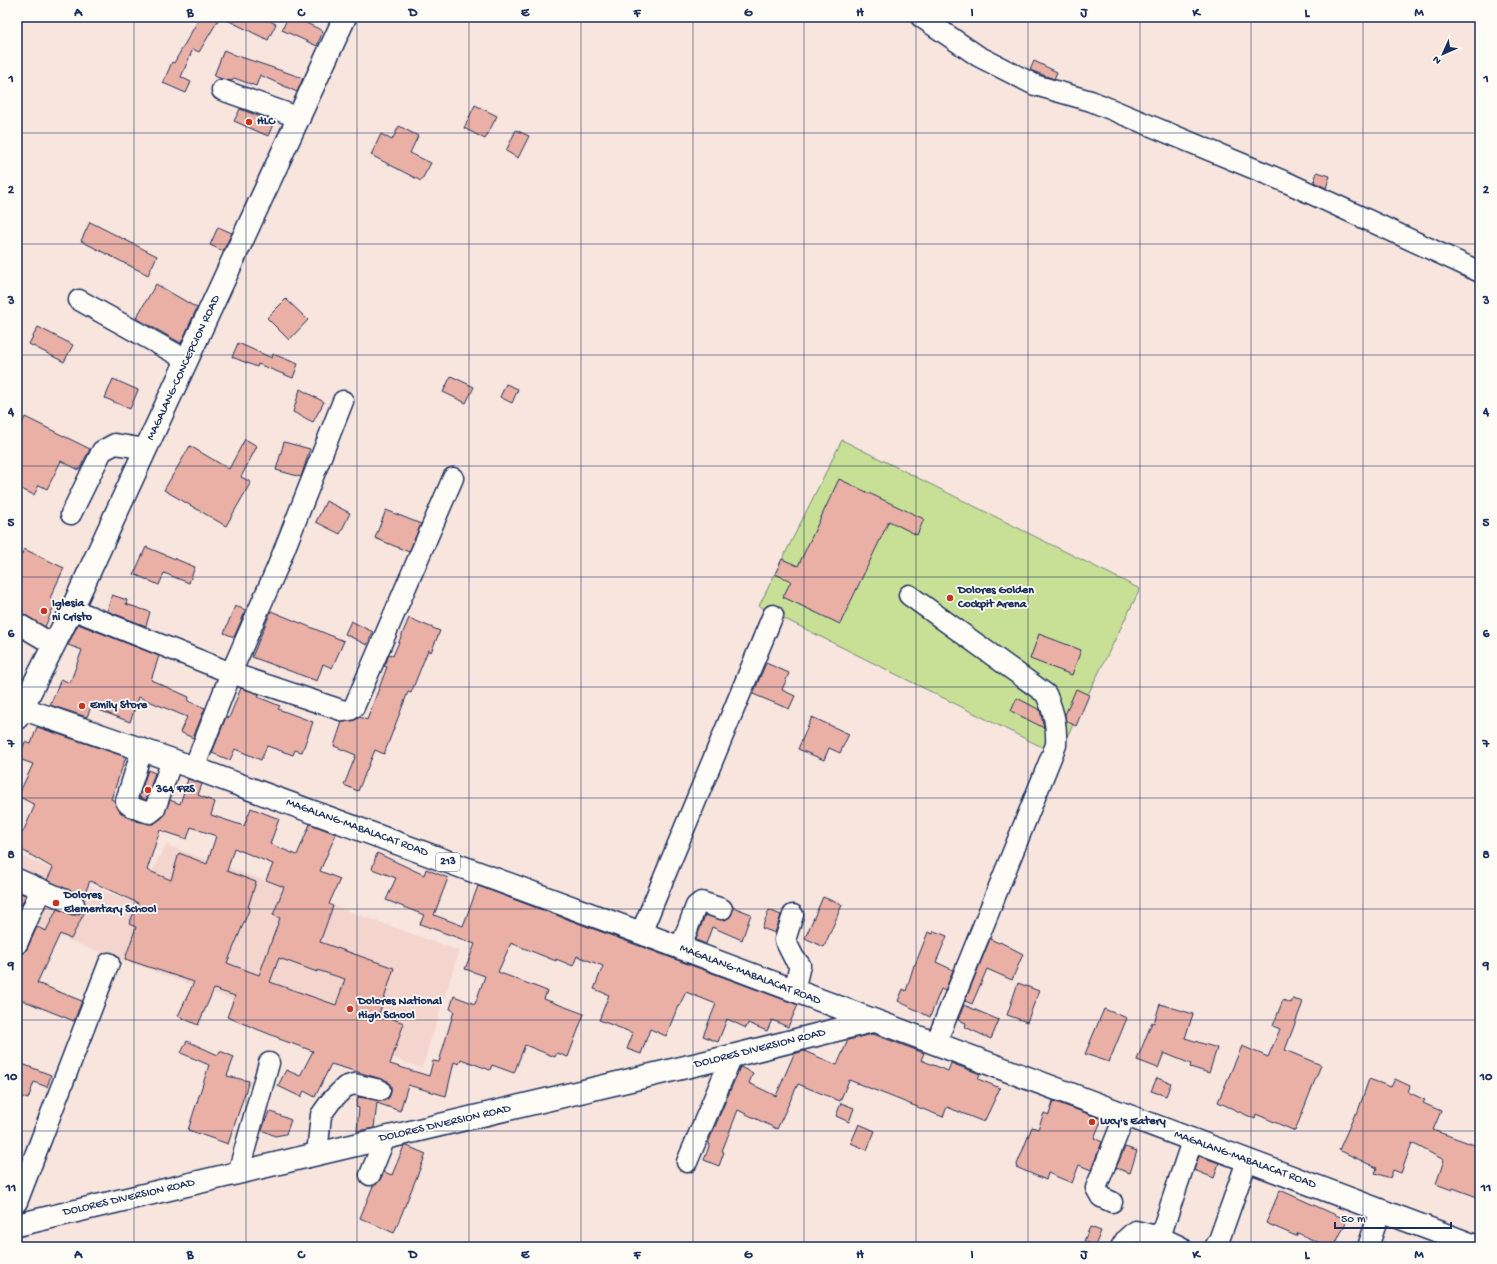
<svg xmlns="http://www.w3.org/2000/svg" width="1497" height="1264" font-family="'Gochi Hand',sans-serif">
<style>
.built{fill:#f3d5cd}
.green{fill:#c8e096;stroke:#72887a}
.building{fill:#eab0a5;stroke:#1b2f5e;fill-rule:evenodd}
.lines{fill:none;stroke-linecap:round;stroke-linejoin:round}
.minor-casing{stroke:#1b2f5e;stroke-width:23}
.major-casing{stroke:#1b2f5e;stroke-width:25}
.minor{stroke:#fdfcf7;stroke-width:20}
.major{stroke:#fdfcf7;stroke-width:22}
.grid{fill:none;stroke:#1b2f5e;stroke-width:1;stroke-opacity:0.55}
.poi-dot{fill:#c8321e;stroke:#fdfcf7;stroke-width:1.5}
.labels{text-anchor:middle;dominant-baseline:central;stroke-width:3.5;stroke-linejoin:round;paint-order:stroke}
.shield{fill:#fdfcf7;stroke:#5f6c8c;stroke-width:1}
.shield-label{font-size:11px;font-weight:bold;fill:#1b2f5e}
.poi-label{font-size:12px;font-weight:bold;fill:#1b2f5e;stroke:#fdfcf7;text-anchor:start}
.street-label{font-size:12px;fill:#1b2f5e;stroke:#fdfcf7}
.neatline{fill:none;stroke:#1b2f5e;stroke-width:1.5}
.grid-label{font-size:13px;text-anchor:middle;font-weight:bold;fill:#1b2f5e}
</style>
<rect width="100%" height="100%" fill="#f7e5de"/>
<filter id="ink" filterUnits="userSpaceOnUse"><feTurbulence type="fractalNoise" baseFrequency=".025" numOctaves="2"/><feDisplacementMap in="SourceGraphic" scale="8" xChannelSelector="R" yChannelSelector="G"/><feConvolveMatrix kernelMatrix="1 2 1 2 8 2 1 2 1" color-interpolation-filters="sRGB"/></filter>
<g filter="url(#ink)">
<path class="built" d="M166,845L459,951L422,1068L81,945L17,917V854L99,890L136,902Z"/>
<path class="green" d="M842,440L1140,589L1058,755L759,606Z"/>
<path class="building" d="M200,17H220L199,52L193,49L181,77L191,82L186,93L163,83L172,62L174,63Z
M221,17H262L276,24L268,40Z
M288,17H294L323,31L317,46L282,30Z
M224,50L235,55L303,78L297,92L260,75L256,86L234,78L232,81L222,79L214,76Z
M1034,61L1057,72L1054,79L1030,70Z
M475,105L497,116L485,139L464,128Z
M240,109L274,122L268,136L234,121Z
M399,126L418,136L410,153L431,163L421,181L371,155L381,134L392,140Z
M516,130L529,136L518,158L506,151Z
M1317,172L1330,176L1326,188L1314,182Z
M90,222L157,256L148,275L81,241Z
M218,227L232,233L223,251L210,245Z
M156,284L197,308L181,343L136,318Z
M286,299L308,320L289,340L267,318Z
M38,327L73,345L64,362L29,344Z
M238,343L272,358L273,354L298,364L293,378L258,364L257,367L232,357Z
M451,376L474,387L466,403L443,392Z
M113,379L138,390L130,409L105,398Z
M506,384L518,389L512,403L500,397Z
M300,389L324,402L313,422L293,412Z
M25,417L90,449L79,470L61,461L47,489L39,485L34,495L17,487V434Z
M245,439L257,446L241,477L251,482L226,526L164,490L190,446L229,469Z
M284,442L310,449L301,477L276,470Z
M839,479L924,519L917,535L889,521L840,624L783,597L791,581L775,574L782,559L798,566Z
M326,501L350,513L340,534L316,522Z
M386,510L421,524L409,552L375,538Z
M146,547L195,567L189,583L164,573L159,585L134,574Z
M24,549L64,568L50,598L56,601L45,627L17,612V564Z
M112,595L127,600L126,604L150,612L146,626L107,611Z
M235,606L246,610L234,637L224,633Z
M271,611L344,641L332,668L323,664L317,681L252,657Z
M409,618L440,631L431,652L428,650L411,693L408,692L384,754L375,750L358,791L344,785L356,755L334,746L342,722L352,721L360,717L367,720L387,667L384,666L386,663L389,654L393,656Z
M351,621L373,632L367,645L345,634Z
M78,624L159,656L151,680L189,697L188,701L205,708L193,738L180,732L187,717L139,697L130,722L91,707L87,717L50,705L61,679L70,683L82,650L68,645Z
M1039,634L1081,650L1072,675L1030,659Z
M766,663L789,673L782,690L795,696L789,709L753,694Z
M241,688L259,694L258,697L280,706L278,709L313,722L302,752L295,750L293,755L267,746L261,760L235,749L230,760L212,753L226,717L229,718Z
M1076,689L1089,695L1076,726L1066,721L1065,715Z
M1017,698L1040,710L1044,728L1011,711Z
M812,717L849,734L840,753L829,748L824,760L798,749Z
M37,727L126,757L111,799L115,801L120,812L136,821L153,824L162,818L170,800L180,804L188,779L202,784L198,795L215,802L211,815L244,826L251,808L279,819L270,844L297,855L310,824L336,834L320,871L340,879L329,904L333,906L320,942L394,968L379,1014L404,1023L390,1064L429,1076L433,1061L439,1062L454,1011L450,1009L454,996L475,1004L485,976L465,969L475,944L420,924L424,915L386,900L396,878L372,869L377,853L424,875L426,869L448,878L434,915L463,926L478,886L798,1005L788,1027L772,1020L767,1031L748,1023L746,1028L727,1019L718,1042L703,1036L716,1004L686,992L679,1006H678L666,1036L650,1029L641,1054L627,1049L633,1033L599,1020L609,995L594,989L603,966L577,956L573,966L556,959V961L511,943L498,972L547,991L544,999L584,1014L568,1057L557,1053L555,1057L525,1045L514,1073L492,1065L490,1070L461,1059L459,1064L454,1062L446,1096L408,1085L400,1111L377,1103L374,1128L357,1131L359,1108L356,1107L358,1097L384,1101L389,1098L391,1092V1086L388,1081L331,1064L315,1097L304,1091L301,1097L278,1086L286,1070L300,1076L313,1051L279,1039V1038L227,1017L235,996L214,989L198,1025L178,1016L194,982L125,959L136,927L129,924L138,903L90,881L83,897L47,880L53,868L17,847V829L23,832L35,805L18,796L33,764L19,759L25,742L31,744ZM191,827L216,836L207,864L179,853L171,880L147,870L160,830L187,839ZM234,848L273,864L266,880L284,887L273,915L280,918L259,975L227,963L250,908L248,907L256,882L227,871ZM279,958L317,972V970L345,979L336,1005L270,982Z
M148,770L155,773L146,800L139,797Z
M17,892L26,895L17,915Z
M823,897L842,905L824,947L805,938Z
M733,907L751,914L742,940L712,927L706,944L696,940L705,915L725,920L730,917Z
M57,909L75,915L83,911H85L71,939L60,934L37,983L82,1001L74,1021L17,998V955L23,953L27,949L37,927L46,931Z
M769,910L781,915L775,933L762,928Z
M934,931L947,936L936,962L953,970L945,991L941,989L930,1017L898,1001L903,989L906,991L914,965H915L928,932L933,934Z
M990,939L999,943L1000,942L1023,954L1012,980L987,969L972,1004L965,1001Z
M1018,983L1039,991L1027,1022L1007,1015Z
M1293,999L1303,1002L1285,1050L1321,1065L1295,1131L1256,1114L1255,1119L1218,1102L1242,1046L1268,1057L1280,1029L1273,1026L1283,1000L1291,1003Z
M1160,1004L1193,1014L1185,1038L1217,1048L1209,1073L1190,1067L1191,1064L1164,1053L1158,1068L1137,1060L1152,1022L1154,1023Z
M964,1005L999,1020L991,1039L965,1027L966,1023L958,1020Z
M1104,1009L1127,1018L1109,1062L1085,1054Z
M873,1034L924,1053L921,1060L948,1071L951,1063L980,1074L978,1079L1000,1088L984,1122L947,1107L943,1117L849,1080L840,1101L798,1084L777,1129L738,1110L722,1151L724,1152L719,1166L704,1160L710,1144L708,1143L740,1067L753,1073L749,1083L776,1096L794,1054L804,1051L837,1065L848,1040Z
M187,1041L218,1055L220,1051L234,1057L227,1076L249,1081L228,1144L188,1130L209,1065L181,1053Z
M17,1062L51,1075L47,1087L34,1082L28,1099L17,1095Z
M1157,1078L1171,1083L1166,1096L1151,1091Z
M1369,1079L1391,1087L1395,1079L1410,1086L1408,1092L1425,1100L1423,1103L1441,1111L1433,1130L1480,1147V1198L1453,1188L1452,1190L1436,1184L1444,1160L1412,1143L1401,1173L1393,1170L1390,1178L1375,1173L1377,1168L1339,1150L1355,1114H1357Z
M1053,1101L1102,1119L1094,1138L1102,1142L1091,1170L1079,1165L1072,1183L1048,1173L1046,1180L1016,1167L1032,1127L1038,1129L1044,1113L1049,1115Z
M841,1103L854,1108L849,1122L836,1116Z
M269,1111L291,1120L286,1134L275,1136L262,1130Z
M859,1124L875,1131L867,1150L851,1143Z
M404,1146H407L426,1154L394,1233L360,1218L373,1186L380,1180L384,1172L392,1175Z
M1125,1147L1137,1151L1130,1173L1116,1168Z
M1199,1156L1219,1163L1214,1178L1194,1170Z
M1280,1190L1347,1220L1334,1247H1328L1298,1233L1296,1236L1266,1223Z
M1090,1227L1101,1231L1095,1246L1084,1241Z"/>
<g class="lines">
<defs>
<path id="minor" d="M921,17L978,56L1035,85L1091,101L1286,182L1480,272
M222,90L300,118
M79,300L187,360
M71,514L102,451L115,444L146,449
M909,595L1046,694C1054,713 1057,725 1056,745L936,1043
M72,609L231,673L344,711L350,710L354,707L453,478
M17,623L54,645
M142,750L126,801C129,808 143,811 150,813L155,809L172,760
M194,768L231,673L277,568L343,401
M17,879L74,904
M793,915L785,940L794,958L800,965L794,991
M641,933L773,615
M17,944L41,889
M680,949L696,906L701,902L722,909
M317,1154L321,1115L331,1101L345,1087L354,1084L380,1090
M687,1162L732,1056
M238,1173L269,1063
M370,1175L385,1138
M17,1202L109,963
M1112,1202L1101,1197L1096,1188L1125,1115
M1121,1247L1126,1239L1135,1231L1160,1237L1157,1247
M1181,1247L1160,1237L1192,1141
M1215,1247L1219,1240L1247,1161
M1368,1247L1380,1211"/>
<path id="major" d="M21,708L172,760L641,933L1478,1247
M17,718L72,609L345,17
M17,1225L732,1056L872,1021"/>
</defs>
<use href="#minor" class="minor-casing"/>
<use href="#major" class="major-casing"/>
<use href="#minor" class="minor"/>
<use href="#major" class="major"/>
</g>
</g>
<path class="grid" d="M134,17V1247M246,17V1247M357,17V1247M469,17V1247M581,17V1247M693,17V1247M804,17V1247M916,17V1247M1028,17V1247M1140,17V1247M1251,17V1247M1363,17V1247M17,133H1480M17,244H1480M17,355H1480M17,466H1480M17,577H1480M17,687H1480M17,798H1480M17,909H1480M17,1020H1480M17,1131H1480"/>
<g class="poi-dot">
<circle cx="249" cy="122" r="4"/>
<circle cx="950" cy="598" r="4"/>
<circle cx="44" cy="611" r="4"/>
<circle cx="82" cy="706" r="4"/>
<circle cx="148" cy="790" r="4"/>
<circle cx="56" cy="903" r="4"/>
<circle cx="350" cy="1009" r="4"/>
<circle cx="1092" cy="1122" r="4"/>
</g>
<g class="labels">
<rect class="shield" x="436" y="853" width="24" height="18" rx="3"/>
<g class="shield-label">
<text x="448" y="862">213</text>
</g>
<g class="poi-label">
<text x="257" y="122">HLC</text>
<text x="958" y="591">Dolores Golden<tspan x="958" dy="14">Cockpit Arena</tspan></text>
<text x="52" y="604">Iglesia<tspan x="52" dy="14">ni Cristo</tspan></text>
<text x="90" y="706">Emily Store</text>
<text x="156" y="790">364 FRS</text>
<text x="64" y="896">Dolores<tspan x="64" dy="14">Elementary School</tspan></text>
<text x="358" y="1002">Dolores National<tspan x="358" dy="14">High School</tspan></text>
<text x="1100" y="1122">Lucy's Eatery</text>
</g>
<g class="street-label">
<text transform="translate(184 368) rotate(-65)">MAGALANG-CONCEPCION ROAD</text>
<text transform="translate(357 828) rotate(20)">MAGALANG-MABALACAT ROAD</text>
<text transform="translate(750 975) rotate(21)">MAGALANG-MABALACAT ROAD</text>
<text transform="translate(760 1049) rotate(-14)">DOLORES DIVERSION ROAD</text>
<text transform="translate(445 1124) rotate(-13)">DOLORES DIVERSION ROAD</text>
<text transform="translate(1245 1160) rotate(20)">MAGALANG-MABALACAT ROAD</text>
<text transform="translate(129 1198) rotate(-13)">DOLORES DIVERSION ROAD</text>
</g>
</g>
<rect width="1497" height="1264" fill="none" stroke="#fdfcf7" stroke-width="44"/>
<g transform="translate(1443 54) rotate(225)" stroke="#fdfcf7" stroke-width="3" paint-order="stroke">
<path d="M0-3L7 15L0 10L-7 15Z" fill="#1b2f5e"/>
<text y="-6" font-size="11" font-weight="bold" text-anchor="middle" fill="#1b2f5e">N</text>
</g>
<path d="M1335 1222v6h116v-6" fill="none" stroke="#1b2f5e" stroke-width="2"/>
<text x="1341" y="1222" font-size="12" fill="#1b2f5e" stroke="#fdfcf7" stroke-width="3" paint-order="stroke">50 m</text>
<rect x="22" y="22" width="1453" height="1220" class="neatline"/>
<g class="grid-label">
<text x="78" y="16">A</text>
<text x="190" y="16">B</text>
<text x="301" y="16">C</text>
<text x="413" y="16">D</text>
<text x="525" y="16">E</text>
<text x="637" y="16">F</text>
<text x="748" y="16">G</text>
<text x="860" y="16">H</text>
<text x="972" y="16">I</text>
<text x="1084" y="16">J</text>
<text x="1196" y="16">K</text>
<text x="1307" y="16">L</text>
<text x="1419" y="16">M</text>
<text x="11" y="82">1</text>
<text x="1486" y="82">1</text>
<text x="11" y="193">2</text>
<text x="1486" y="193">2</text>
<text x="11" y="304">3</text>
<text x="1486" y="304">3</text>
<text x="11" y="415">4</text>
<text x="1486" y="415">4</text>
<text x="11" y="526">5</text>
<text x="1486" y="526">5</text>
<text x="11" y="637">6</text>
<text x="1486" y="637">6</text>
<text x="11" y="747">7</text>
<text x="1486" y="747">7</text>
<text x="11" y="858">8</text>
<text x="1486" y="858">8</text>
<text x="11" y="969">9</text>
<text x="1486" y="969">9</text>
<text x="11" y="1080">10</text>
<text x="1486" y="1080">10</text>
<text x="11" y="1191">11</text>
<text x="1486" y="1191">11</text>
<text x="78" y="1258">A</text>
<text x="190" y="1258">B</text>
<text x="301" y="1258">C</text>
<text x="413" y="1258">D</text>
<text x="525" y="1258">E</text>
<text x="637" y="1258">F</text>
<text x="748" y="1258">G</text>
<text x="860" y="1258">H</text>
<text x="972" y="1258">I</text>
<text x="1084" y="1258">J</text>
<text x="1196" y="1258">K</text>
<text x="1307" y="1258">L</text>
<text x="1419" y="1258">M</text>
</g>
</svg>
